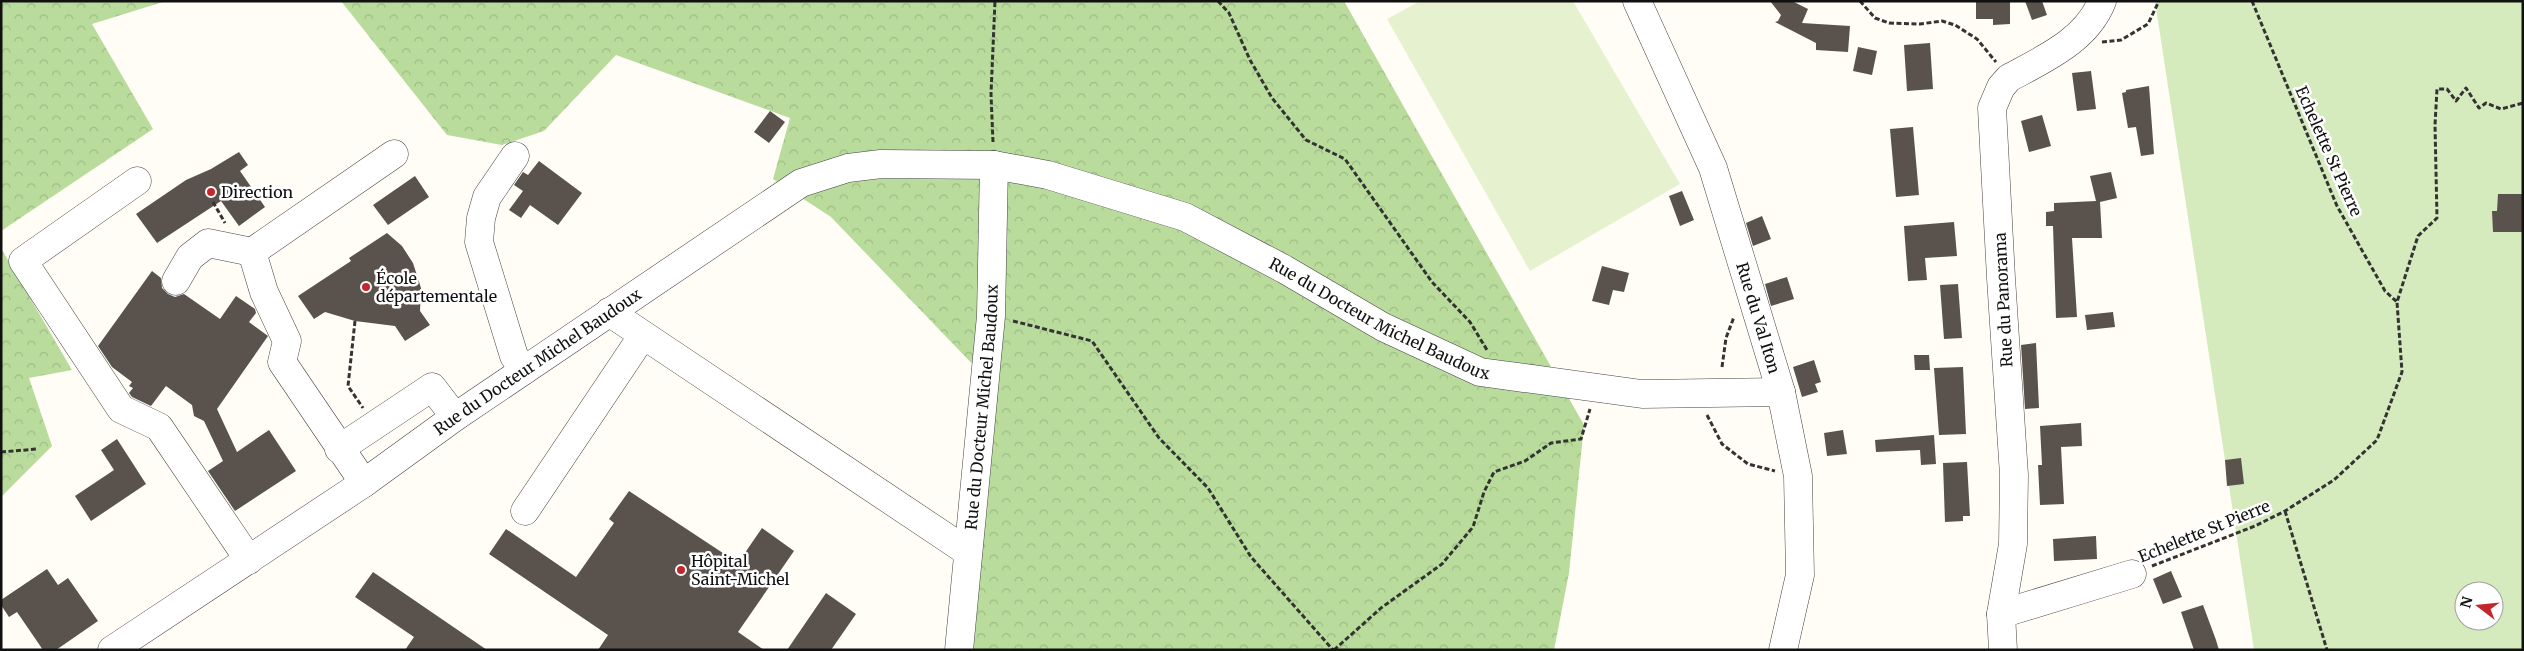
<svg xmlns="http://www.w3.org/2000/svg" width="2524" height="651" font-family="Merriweather,serif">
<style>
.grass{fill:#d5ebbd;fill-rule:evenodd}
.forest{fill:url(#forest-crowns)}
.pitch{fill:#e6f2cf}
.building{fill:#5a524d}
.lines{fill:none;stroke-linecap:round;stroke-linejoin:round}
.minor-casing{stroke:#444;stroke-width:29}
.path{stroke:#333;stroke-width:3;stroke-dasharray:5 2.5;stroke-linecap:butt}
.minor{stroke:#fff;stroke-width:28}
.poi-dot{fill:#c4262e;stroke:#fff;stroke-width:2}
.labels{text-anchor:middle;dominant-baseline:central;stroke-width:5;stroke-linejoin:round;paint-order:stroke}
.street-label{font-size:16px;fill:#111;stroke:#fff}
.poi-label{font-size:16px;fill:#111;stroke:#fff;text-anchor:start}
</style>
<defs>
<pattern id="forest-crowns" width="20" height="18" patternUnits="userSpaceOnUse" patternTransform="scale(1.25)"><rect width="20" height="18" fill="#b9dc9c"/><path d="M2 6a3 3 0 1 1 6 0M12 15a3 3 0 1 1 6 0" fill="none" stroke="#9ebc85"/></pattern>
</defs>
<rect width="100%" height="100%" fill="#fffdf5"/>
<path class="grass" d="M2155,1H2523V650H2254ZM2464,591H2494V621H2464Z"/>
<path class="forest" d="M1,1H166L92,24L153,129L1,231Z
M341,1H1344L1584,425L1569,573L1554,650H965L980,372L831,217L773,179L790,118L616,55L544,131L502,145L447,135Z
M1,248L72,370L29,378L52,446L1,497Z"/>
<path class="pitch" d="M1420,1H1573L1680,184L1530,271L1387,19Z"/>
<path class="building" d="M1770,1H1792L1808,9L1802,23L1850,26L1848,52L1816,50V43L1775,22L1778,21L1781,15Z
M1976,1H2010V24L1993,25V19H1976Z
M2025,1H2042L2047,15L2032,20Z
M1930,43L1933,89L1907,91L1904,45Z
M1858,47L1877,51L1872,75L1853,71Z
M2091,71L2096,109L2077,111L2072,73Z
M2149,86L2154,154L2141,156L2136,127L2128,128L2122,93L2126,92V90Z
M770,111L785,122L769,143L754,132Z
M2042,115L2051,146L2029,152L2021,121Z
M1913,127L1919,195L1896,197L1890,129Z
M239,152L248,165L240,171L265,207L239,226L221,201L157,243L136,214L186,180L211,169Z
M539,161L582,193L558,225L530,205L521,218L509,210L523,191L514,185L523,172L528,175Z
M2111,172L2117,198L2100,202L2102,238H2072L2077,317L2056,318L2053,226H2046V212L2054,211V203L2096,201L2090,176Z
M415,176L429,197L388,225L373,205Z
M1682,191L1694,220L1680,226L1669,196Z
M2498,194H2523V232H2493L2492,211H2497Z
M1762,216L1771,239L1753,246L1746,223Z
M1954,222L1957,256L1925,258L1927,280L1908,281L1904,226Z
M387,233L402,246L413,263L421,288L420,311L430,325L405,341L395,326L355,321L325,312L314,319L298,296L351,261L349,258Z
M1602,266L1629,273L1624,292L1613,290L1609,305L1592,301Z
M152,271L161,278L162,288L168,294L175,297L184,294L220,319L236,296L255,309L256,313L249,322L268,336L217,409L237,452L269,430L296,471L235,511L208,471L223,461L204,421L194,416L192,405L166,386L151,406L132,397L129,393L133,388L129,386L132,382L112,367L98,346Z
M1787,277L1794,299L1771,306L1765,284Z
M1958,284L1962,338L1944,339L1940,285Z
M2113,312L2115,327L2087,330L2085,315Z
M2036,343L2039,408L2025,409L2021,345Z
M1914,355H1929L1930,370H1915Z
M1814,360L1821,382L1815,384L1818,392L1802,397L1793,367Z
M1963,367L1966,434L1939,435L1934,368Z
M2081,423L2082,446L2061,447L2064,504L2040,505L2038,465H2042L2040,426Z
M1843,430L1847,454L1827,456L1824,433Z
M1934,435L1936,464L1921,465L1920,450L1876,452L1875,440Z
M117,439L146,484L91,521L75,496L114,470L101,450Z
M2241,458L2244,484L2227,486L2225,460Z
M1967,462L1970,516H1963V521L1945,522L1943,463Z
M629,491L738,563L762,528L794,551L738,632L764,650H598L608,635L489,554L506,529L576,577L614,523L609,519Z
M2096,536L2097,559L2054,561L2053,539Z
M47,569L58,585L68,578L98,621L56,650H43L17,612L9,617L1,605V600Z
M2171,571L2182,597L2163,604L2153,579Z
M373,572L487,650H405L414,637L355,597Z
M826,593L856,614L831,650H787Z
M2203,605L2216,640L2219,650H2194L2181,612Z"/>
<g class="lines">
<defs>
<g id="minor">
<path id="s1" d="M1637,1L1713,168L1781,392L1798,476L1800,575L1783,650"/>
<path d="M515,156L487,197L481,218L479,242L514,356L524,370"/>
<path d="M137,181L23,261L121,409L159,427L249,560"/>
<path d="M176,281L190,257L208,243L252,252"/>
<path d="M609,312L968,552"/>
<path d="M339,449L432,387L455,417"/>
<path d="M364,483L282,362L287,341L264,292L252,252L394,154"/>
<path d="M525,511L643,335"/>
<path d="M2001,614L2132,574"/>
<path id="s2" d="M112,650L364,483L455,417L801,183L848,168L881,164L994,165L1048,175L1185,217L1284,269L1383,327L1480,372L1642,394L1781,392"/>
<path id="s3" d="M959,650L991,316L994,165"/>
<path d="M2003,650L2001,614L2013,544L2014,475L2001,278L1992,108L2001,87L2009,78C2044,59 2087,40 2102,1"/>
</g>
</defs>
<use href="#minor" class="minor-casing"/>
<path class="path" d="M1218,1L1229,13L1250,60L1272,98L1306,140L1345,159L1432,282L1470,322L1487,350
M1860,1L1875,18L1889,23L1920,24L1942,21L1955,25L1977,39L1996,62
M2252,1L2337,206L2385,291L2397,302
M2102,42L2121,40L2148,24L2159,1
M993,142L991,94L995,1
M213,202L225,223
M355,321L348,386L363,408
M1013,321L1092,341L1159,438L1208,488L1251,557L1333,650
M1722,367L1726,338L1734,317
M1707,415L1722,444L1748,464L1775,471
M1,452L37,449
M2285,511L2327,650
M2152,566L2255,526L2285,511L2334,480L2377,440L2402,372L2397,302L2418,236L2437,218L2435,125L2437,89H2447L2456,101L2466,88L2479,108L2486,103L2501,109L2523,103
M1334,650L1381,608L1442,564L1473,527L1484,492L1494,472L1525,461L1551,443L1581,439L1590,409"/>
<use href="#minor" class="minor"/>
</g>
<g class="poi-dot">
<circle cx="211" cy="192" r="5"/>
<circle cx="366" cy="287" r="5"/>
<circle cx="681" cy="570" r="5"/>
</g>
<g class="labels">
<g class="street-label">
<text transform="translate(2329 151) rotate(66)">Echelette St Pierre</text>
<text transform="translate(2003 300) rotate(-93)">Rue du Panorama</text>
<text stroke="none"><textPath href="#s2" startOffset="1446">Rue du Docteur Michel Baudoux</textPath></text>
<text stroke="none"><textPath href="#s1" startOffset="340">Rue du Val Iton</textPath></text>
<text stroke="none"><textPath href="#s2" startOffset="514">Rue du Docteur Michel Baudoux</textPath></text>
<text stroke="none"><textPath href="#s3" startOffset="244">Rue du Docteur Michel Baudoux</textPath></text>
<text transform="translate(2204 531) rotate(-22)">Echelette St Pierre</text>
</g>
<g class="poi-label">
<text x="221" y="192">Direction</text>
<text x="376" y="278">École<tspan x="376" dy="18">départementale</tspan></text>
<text x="691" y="561">Hôpital<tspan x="691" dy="18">Saint-Michel</tspan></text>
</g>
</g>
<rect width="2524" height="651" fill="none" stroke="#111111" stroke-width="5"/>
<g transform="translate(2479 606) rotate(286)"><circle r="24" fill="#ffffff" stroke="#a0a0a0"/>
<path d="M0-4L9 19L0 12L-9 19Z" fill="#c4262e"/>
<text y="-8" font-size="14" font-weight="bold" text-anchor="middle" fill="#111111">N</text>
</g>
</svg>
